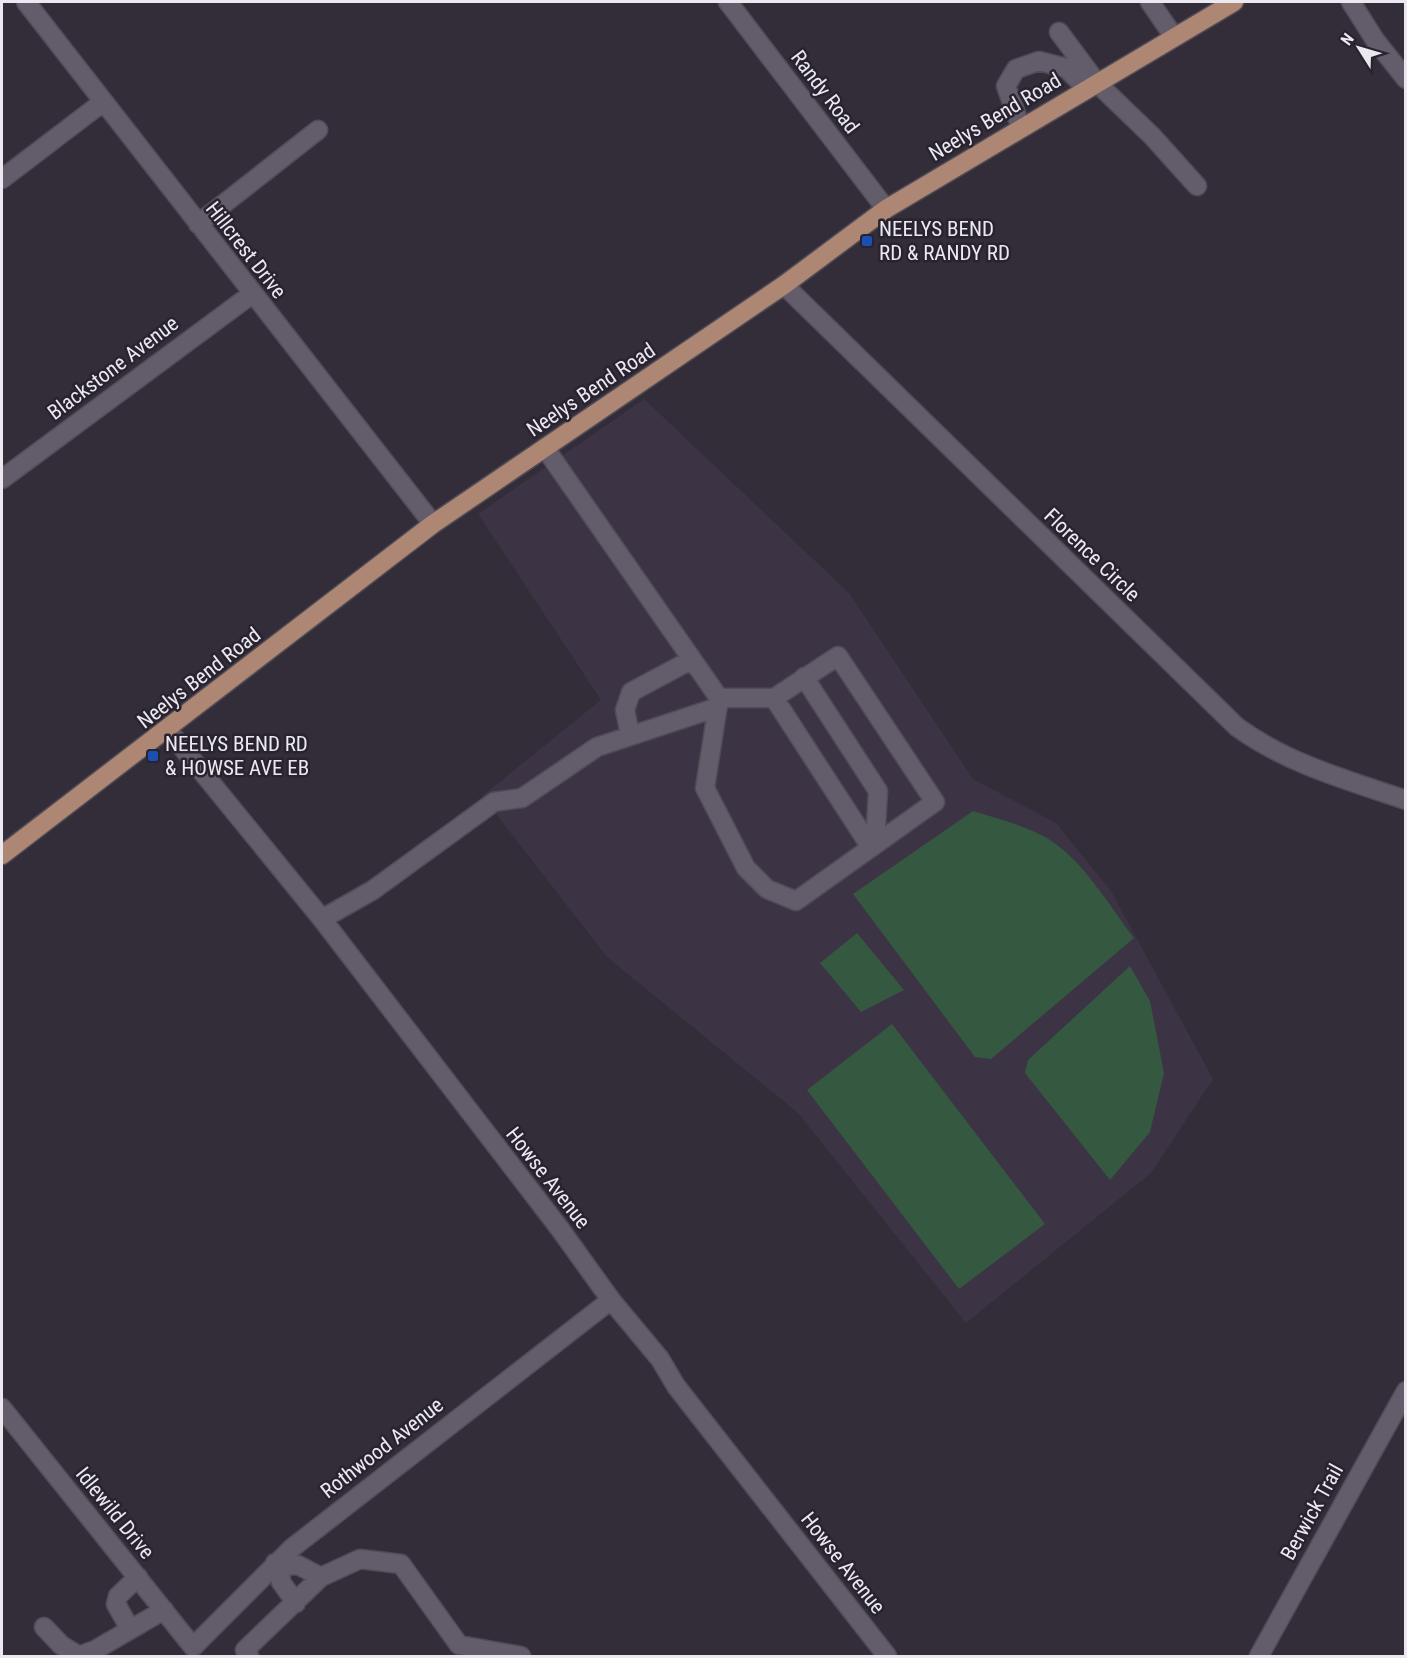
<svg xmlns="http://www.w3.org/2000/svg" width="1407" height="1658" font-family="'Roboto Condensed',sans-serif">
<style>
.built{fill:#3c3345}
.green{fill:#355841}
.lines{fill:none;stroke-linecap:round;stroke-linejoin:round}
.minor-casing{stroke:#504c56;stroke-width:21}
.major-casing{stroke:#504c56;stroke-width:21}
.minor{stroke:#635c6a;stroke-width:18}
.major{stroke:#ad8674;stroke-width:18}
.transit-dot{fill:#1a4fb4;stroke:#29232f;stroke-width:2}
.labels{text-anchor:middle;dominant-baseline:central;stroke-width:5;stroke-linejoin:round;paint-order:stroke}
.street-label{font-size:21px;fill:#ebe8f0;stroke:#29232f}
.poi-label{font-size:21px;fill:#ebe8f0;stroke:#29232f;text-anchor:start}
</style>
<rect width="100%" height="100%" fill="#332d39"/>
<path class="built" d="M644,399L849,593L973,779L1056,823L1111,891L1213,1079L1151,1173L966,1323L798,1113L607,957L482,796L601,700L478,514Z"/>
<path class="green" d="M973,811C998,819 1024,825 1047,838C1084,861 1108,904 1134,938L991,1059L975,1057L853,894Z
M857,933L904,990L861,1012L820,963Z
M1130,966L1150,1001L1164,1073L1150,1132L1110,1180L1025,1073L1028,1060Z
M892,1024L1045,1224L959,1289L807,1090Z"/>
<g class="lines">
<defs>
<path id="minor" d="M26,2L433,524
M728,2L886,209
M1150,2L1174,37
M1351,2L1375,40L1406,79
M1059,32L1097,83L1152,136L1197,186
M1021,128L1006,86L1016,69L1039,61L1066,68L1087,89
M2,179L103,102
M198,224L318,130
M784,285L1237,727C1288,764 1347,780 1406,800
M545,448L719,698H774L838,656L935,802L796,901L767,889L746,868L705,788L719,698
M2,479L252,294
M804,677L878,791L876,827L870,846
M774,698L870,846
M168,730L322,919L560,1229L611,1300L660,1359L676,1386L887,1656
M630,735L625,710L631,692L691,660
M322,919L373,890L494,802L522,798L597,747L718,707
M2,1408L193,1647
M275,1563L280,1566L298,1565L321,1577
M280,1566L281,1582L296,1603
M44,1627L61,1645L79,1656L95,1650L164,1610
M130,1629L116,1604L118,1596L138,1577
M193,1647L292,1548L611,1300
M249,1656L245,1650L321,1577L360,1559L401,1564L459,1645L521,1656
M1259,1656L1406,1391"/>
<path id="major" d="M2,855L433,524L784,285L886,209L1234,2"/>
</defs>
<use href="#minor" class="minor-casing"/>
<use href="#major" class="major-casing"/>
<use href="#minor" class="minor"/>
<use href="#major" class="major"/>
</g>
<g class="transit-dot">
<rect x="861" y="235" width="12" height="12" rx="3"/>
<rect x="147" y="750" width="12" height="12" rx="3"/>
</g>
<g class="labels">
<g class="street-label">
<text transform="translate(825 92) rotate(53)">Randy Road</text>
<text transform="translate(995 117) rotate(-31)">Neelys Bend Road</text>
<text transform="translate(246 250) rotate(52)">Hillcrest Drive</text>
<text transform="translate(113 368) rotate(-37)">Blackstone Avenue</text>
<text transform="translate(591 390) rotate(-34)">Neelys Bend Road</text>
<text transform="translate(1092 555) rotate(44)">Florence Circle</text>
<text transform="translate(199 678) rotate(-38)">Neelys Bend Road</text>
<text transform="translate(548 1178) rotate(52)">Howse Avenue</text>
<text transform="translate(382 1448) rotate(-38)">Rothwood Avenue</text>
<text transform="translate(1312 1512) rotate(-61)">Berwick Trail</text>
<text transform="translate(115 1513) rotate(51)">Idlewild Drive</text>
<text transform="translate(843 1563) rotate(52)">Howse Avenue</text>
</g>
<g class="poi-label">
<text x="879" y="229">NEELYS BEND<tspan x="879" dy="24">RD &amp; RANDY RD</tspan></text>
<text x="165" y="744">NEELYS BEND RD<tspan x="165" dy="24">&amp; HOWSE AVE EB</tspan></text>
</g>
</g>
<rect width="1407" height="1658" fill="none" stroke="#ebe8f0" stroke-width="6"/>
<g transform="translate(1359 48) rotate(307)" stroke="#29232f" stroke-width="4.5" paint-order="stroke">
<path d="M0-4.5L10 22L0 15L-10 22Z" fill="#ebe8f0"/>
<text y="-9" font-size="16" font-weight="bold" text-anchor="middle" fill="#ebe8f0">N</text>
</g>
</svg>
